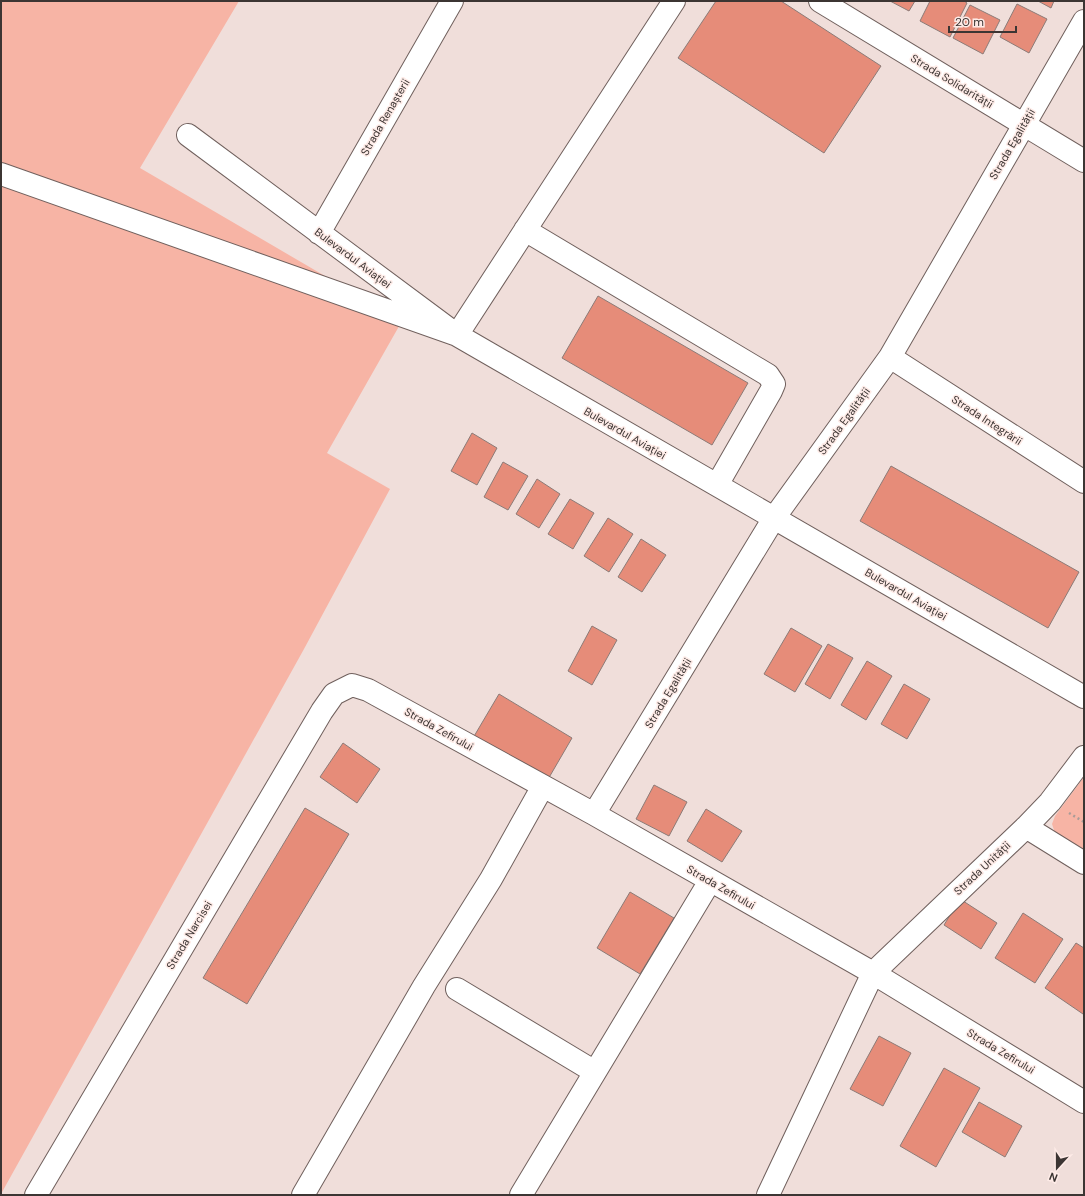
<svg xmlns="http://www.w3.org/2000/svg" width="1085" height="1196" font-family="'DM Sans',sans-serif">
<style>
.green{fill:#f7b4a5}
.building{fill:#e68c79;stroke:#8c7b77}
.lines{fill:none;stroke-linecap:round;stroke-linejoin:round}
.minor-casing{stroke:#70605d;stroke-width:24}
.path{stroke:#a99c98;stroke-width:2.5;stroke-dasharray:2 3;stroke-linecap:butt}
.minor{stroke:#fff;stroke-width:22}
.labels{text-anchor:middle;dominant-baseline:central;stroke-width:3;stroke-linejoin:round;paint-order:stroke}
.street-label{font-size:11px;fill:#3c3533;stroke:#feebe7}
</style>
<rect width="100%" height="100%" fill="#f0deda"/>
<path class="green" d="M1,1H239L140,168L402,321L327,453L390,489L304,649L1,1194Z
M1084,777V853L1055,833L1052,824L1055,816Z"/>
<path class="building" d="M716,1H781L881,66L824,153L678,58Z
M890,1H915L909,11Z
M930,1H964L967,3L950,37L920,21Z
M1038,1H1054L1051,8Z
M1017,4L1047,19L1029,53L1000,37Z
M970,5L1000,20L983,54L953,38Z
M598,296L748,383L712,445L562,358Z
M472,433L497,448L477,485L451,471Z
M503,462L528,476L508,510L484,497Z
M891,466L1079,572L1048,628L860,521Z
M537,479L560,494L539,528L516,514Z
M570,499L594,513L573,549L548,534Z
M608,518L633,534L609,572L584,556Z
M641,539L666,555L642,592L618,577Z
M592,626L617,640L592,685L568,671Z
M791,628L822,646L795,692L764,674Z
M828,644L853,658L830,699L805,684Z
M867,661L892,676L866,720L841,705Z
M904,684L930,699L907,739L881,724Z
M499,694L572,738L547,781L473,738Z
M343,743L380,769L357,803L320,777Z
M654,785L687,802L669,836L636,819Z
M305,808L349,834L247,1004L203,978Z
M706,809L742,831L722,862L687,841Z
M630,892L674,918L640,974L597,948Z
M960,899L997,923L981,949L944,925Z
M1023,913L1063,939L1035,983L995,958Z
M1076,943L1084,948V1012L1083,1014L1045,988Z
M879,1036L911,1053L883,1106L850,1089Z
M944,1068L980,1088L936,1167L900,1146Z
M979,1102L1022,1126L1005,1157L962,1132Z"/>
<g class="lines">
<defs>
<path id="minor" d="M820,1L1084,161
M188,135L457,335L1084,697
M1,174L457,335L674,1
M525,230L768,375L774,384L771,391L717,485
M319,233L452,1
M890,357L1084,482
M594,814L774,518L890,357L1084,21
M1026,827L1084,863
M457,989L595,1072
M36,1195L322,711L334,694L352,685L368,690L594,814L873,973L1084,1102
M303,1195L424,986L491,879L543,786
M521,1195L710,881
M768,1195L873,973L1026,827L1050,802L1084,757"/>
</defs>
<use href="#minor" class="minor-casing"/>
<path class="path" d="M1069,813L1084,822"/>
<use href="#minor" class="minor"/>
</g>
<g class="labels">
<g class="street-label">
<text transform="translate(952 81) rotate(31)">Strada Solidarității</text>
<text transform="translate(385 117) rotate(-60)">Strada Renașterii</text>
<text transform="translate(1012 144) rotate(-60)">Strada Egalității</text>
<text transform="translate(353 258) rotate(37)">Bulevardul Aviației</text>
<text transform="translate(987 420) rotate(33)">Strada Integrării</text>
<text transform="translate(844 421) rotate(-54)">Strada Egalității</text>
<text transform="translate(625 433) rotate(30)">Bulevardul Aviației</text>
<text transform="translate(906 594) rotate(30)">Bulevardul Aviației</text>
<text transform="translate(668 693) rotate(-59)">Strada Egalității</text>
<text transform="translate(439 729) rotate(29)">Strada Zefirului</text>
<text transform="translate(982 868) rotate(-43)">Strada Unității</text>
<text transform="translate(721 887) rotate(30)">Strada Zefirului</text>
<text transform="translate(189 935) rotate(-59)">Strada Narcisei</text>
<text transform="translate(1001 1051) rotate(31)">Strada Zefirului</text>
</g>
</g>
<rect width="1085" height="1196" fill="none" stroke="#3c3533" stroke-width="4"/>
<g transform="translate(1057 1168) rotate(201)" stroke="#feebe7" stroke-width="3" paint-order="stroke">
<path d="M0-3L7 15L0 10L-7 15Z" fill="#3c3533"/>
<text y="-6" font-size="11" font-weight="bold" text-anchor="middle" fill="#3c3533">N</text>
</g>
<path d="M949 26v6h67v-6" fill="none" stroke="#3c3533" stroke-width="2"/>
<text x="955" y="26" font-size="12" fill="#3c3533" stroke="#feebe7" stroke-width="3" paint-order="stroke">20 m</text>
</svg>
